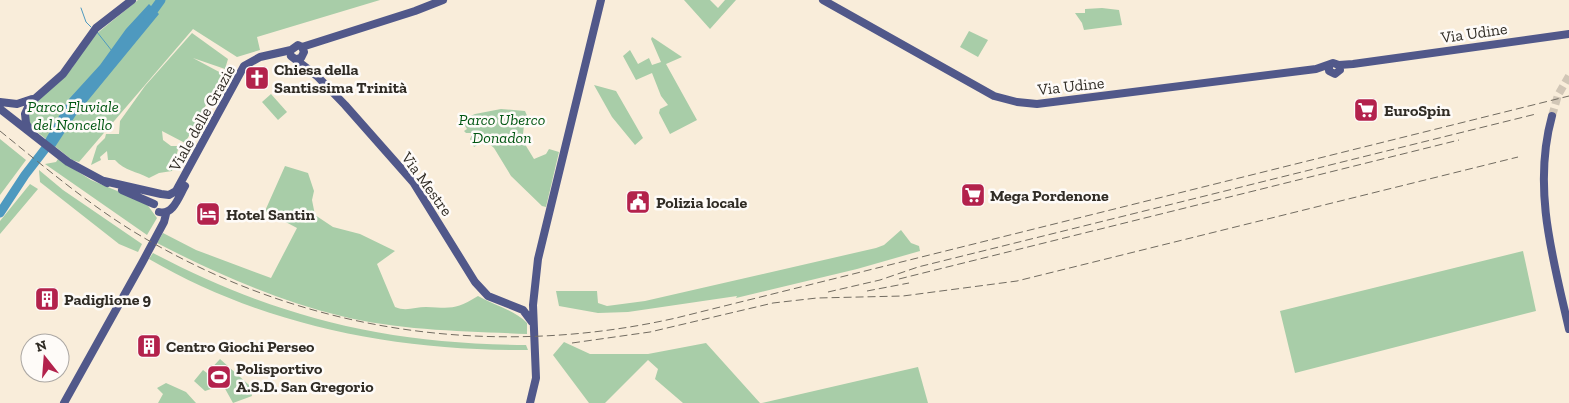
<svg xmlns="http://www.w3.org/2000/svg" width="1569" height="403" font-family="'Zilla Slab',serif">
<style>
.green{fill:#a8cda8}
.water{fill:#4e99bf}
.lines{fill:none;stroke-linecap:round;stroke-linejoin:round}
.stream{stroke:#4e99bf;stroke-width:1}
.river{stroke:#4e99bf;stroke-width:9}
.major-tunnel{stroke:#d1c6b6;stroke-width:8;stroke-dasharray:8 4;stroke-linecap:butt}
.major{stroke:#51588a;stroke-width:8}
.rail{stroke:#726c61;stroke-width:1;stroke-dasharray:8 4;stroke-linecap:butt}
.labels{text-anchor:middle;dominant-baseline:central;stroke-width:5;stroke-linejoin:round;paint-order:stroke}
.street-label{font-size:16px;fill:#302c25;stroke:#fefbf8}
.poi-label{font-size:16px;font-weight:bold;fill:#302c25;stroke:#fefbf8;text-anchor:start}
.park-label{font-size:16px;font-style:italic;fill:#005612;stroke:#fefbf8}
</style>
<rect width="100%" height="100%" fill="#f9edda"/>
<path class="green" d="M138,0H380L257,37L260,50L237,57L193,29L79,162L72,160L31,127L28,121L29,108L72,68L90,39Z
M684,0H710L718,8L725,0H736L710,29Z
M1102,8L1119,10L1122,25L1084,30L1082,23L1075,13H1085V9Z
M969,31L988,40L978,57L960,47Z
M192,33L228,59L225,69L193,58L223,74L185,143L162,131L163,140L171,146H179L172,171L159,173L149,178C136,171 125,171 115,160H108L107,151L100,157L101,160L91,165L97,146L105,138L106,134H119L120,121L145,86Z
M652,37L682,57L666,64L697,120L670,134L659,113L660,109L668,105L661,96L652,73L636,80L623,56L630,50L638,64L649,58L652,65L661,62L651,39Z
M594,85L616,91L643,138L635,145L612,117Z
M271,94L287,112L278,120L262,102Z
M501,109L525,111L529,120L524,125L523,134L520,136L534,159L546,154L549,149L559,152L546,207L542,206L511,176L494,148L485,140L474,147L470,139L473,133H466L464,131L467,129L462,121L457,122L475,114Z
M0,139L26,160L0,195Z
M58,159L91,180L146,203L157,218L147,235L45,164L56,162Z
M285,166L308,173L314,191L312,200L315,215L333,227L360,234L395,251L377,264L395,307C406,312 415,307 426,307C452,308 455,310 478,296C494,305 514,310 527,323V334C465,331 401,331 341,316C277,300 215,273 157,243L163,233L196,250L271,278L297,228L265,211Z
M39,170L63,190L142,244L138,252L119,244L40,182Z
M30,184L38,189L0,234V221Z
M901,230L911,243L919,246L920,251L857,269L736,298L737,296L628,312L598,313L559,306L556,291H597L598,303L607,306L645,301L876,248L884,245Z
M1523,251L1536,311L1295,373L1280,311Z
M153,253C277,318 386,344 526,345L528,350C396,351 264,326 149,259Z
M564,342L590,354H648L706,343L760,403H683L655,379L658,369L648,360L605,403H589L553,355Z
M220,359L249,385L252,396L233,403L223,385L205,391L194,381L203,370L207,373Z
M918,367L928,403H762Z
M166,383L186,392L196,403H158L163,394L157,388Z"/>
<path class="water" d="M149,4L159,14L76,115L55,147L45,140L69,99L100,65L126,29Z"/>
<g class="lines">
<path class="stream" d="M81,8L86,22L91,27
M97,32L112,51"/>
<path class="river" d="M148,18L161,0
M0,213L25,175L52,140"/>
<path class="major-tunnel" d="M1552,116L1558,95L1569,76"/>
<path class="major" d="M823,0L994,96L1017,102L1037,104L1316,69L1333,63L1339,65L1353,64L1569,34
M302,47L415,11L443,0
M291,56L317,76L345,105L413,182L475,282L488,296L523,310L532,322
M1329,66V71L1335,74L1340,70L1339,65
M0,102L17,104L32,99
M0,109L68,162L107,183
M1552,116C1532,188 1553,259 1569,329
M31,133L26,123L25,114L30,103L63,74L96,28L132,0
M104,181L161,194L169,195L176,191L244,66L260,57L291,50L298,45L302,47L304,52L301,58L297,59
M122,190L154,204
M159,212C173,216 179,196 185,186
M64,403L142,263L164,222L166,214
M530,403L536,378L533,305L538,259L601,0"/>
<path class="rail" d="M0,131C47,169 94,209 146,239C307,333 494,359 676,318L1569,96
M899,279L1459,140
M867,291L909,283
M828,292L880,280L918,267L1536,114
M572,343L650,332L773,303L817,298L903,296L1017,281L1518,157"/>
</g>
<defs>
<symbol id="church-square" viewBox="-11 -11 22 22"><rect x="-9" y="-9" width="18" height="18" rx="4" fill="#b3224c" stroke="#fefbf8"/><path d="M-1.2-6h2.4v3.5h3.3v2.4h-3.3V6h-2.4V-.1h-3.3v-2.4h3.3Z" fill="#fff"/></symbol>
<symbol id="supermarket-square" viewBox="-11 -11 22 22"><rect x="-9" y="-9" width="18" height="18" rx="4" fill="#b3224c" stroke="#fefbf8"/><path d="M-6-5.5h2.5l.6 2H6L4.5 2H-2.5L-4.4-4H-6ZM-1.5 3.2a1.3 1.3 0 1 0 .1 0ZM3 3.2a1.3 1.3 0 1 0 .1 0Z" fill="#fff"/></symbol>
<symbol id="civic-square" viewBox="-11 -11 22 22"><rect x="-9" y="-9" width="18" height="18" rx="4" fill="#b3224c" stroke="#fefbf8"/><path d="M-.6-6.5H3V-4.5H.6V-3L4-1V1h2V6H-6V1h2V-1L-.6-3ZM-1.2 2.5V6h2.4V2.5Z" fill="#fff"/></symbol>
<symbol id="hotel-square" viewBox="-11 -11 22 22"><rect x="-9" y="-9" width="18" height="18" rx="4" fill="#b3224c" stroke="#fefbf8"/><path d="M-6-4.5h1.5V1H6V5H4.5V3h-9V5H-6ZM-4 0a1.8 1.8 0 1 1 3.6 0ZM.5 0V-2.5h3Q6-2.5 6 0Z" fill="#fff"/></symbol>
<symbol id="building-square" viewBox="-11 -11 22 22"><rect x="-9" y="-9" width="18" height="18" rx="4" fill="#b3224c" stroke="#fefbf8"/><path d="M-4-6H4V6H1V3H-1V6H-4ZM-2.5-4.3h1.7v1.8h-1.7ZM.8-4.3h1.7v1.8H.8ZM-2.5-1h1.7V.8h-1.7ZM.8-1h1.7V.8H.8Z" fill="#fff"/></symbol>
<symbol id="stadium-square" viewBox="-11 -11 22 22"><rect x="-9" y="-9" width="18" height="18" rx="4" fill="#b3224c" stroke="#fefbf8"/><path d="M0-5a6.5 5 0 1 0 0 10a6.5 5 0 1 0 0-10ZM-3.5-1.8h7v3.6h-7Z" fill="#fff"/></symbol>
</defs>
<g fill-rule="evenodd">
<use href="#church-square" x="243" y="64" width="28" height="28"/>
<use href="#supermarket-square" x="1352" y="96" width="28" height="28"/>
<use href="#supermarket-square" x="959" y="181" width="28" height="28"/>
<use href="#civic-square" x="624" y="188" width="28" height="28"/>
<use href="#hotel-square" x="194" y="200" width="28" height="28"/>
<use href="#building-square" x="33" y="285" width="28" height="28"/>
<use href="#building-square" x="135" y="332" width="28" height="28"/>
<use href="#stadium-square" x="205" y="363" width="28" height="28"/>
</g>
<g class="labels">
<g class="street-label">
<text transform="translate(1474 33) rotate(-8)">Via Udine</text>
<text transform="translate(1071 86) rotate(-6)">Via Udine</text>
<text transform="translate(202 118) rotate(-61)">Viale delle Grazie</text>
<text transform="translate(427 184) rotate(54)">Via Mestre</text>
</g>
<g class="poi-label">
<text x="274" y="69">Chiesa della<tspan x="274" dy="18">Santissima Trinità</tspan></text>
<text x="1384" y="110">EuroSpin</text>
<text x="990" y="195">Mega Pordenone</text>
<text x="656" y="202">Polizia locale</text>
<text x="226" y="214">Hotel Santin</text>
<text x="64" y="299">Padiglione 9</text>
<text x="166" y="346">Centro Giochi Perseo</text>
<text x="236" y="368">Polisportivo<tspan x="236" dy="18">A.S.D. San Gregorio</tspan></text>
</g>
<g class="park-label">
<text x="73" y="106">Parco Fluviale<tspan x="73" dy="18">del Noncello</tspan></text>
<text x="502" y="119">Parco Uberco<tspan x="502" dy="18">Donadon</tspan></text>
</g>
</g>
<g transform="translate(45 358) rotate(343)"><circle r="24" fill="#fefbf8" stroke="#aca8a4"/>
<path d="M0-4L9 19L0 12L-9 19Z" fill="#b3224c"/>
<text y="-8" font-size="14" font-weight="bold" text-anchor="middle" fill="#302c25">N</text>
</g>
</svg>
